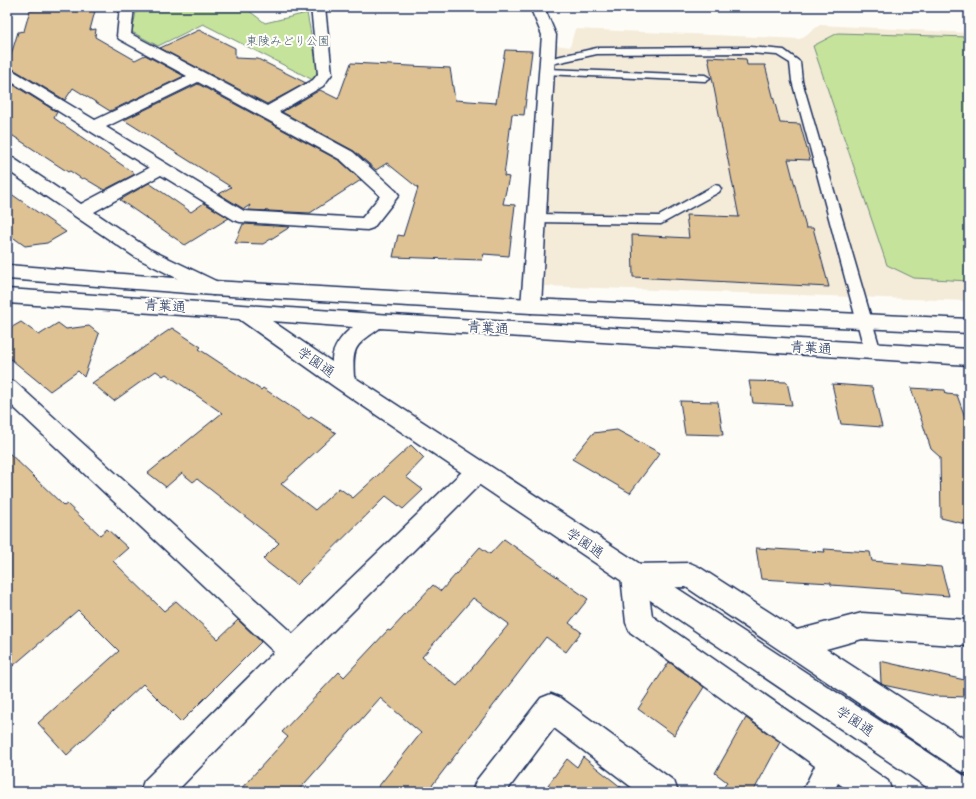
<svg xmlns="http://www.w3.org/2000/svg" width="976" height="799" font-family="Pangolin,'Klee One',sans-serif">
<style>
.built{fill:#f4ebd9}
.green{fill:#c6e39b;stroke:#70897c}
.building{fill:#dec293;stroke:#1b2f5e;fill-rule:evenodd}
.lines{fill:none;stroke-linecap:round;stroke-linejoin:round}
.lane-casing{stroke:#1b2f5e;stroke-width:3}
.street-casing{stroke:#1b2f5e;stroke-width:3}
.secondary-casing{stroke:#1b2f5e;stroke-width:3}
.lane{fill:#fdfcf7;fill-rule:evenodd}
.street{fill:#fdfcf7;fill-rule:evenodd}
.secondary{fill:#fdfcf7;fill-rule:evenodd}
.labels{text-anchor:middle;dominant-baseline:central;stroke-width:4;stroke-linejoin:round;paint-order:stroke}
.far-park-label{font-size:12px;fill:#465c6d;stroke:#fdfcf7}
.street-label{font-size:14px;fill:#1b2f5e;stroke:#fdfcf7}
</style>
<rect width="100%" height="100%" fill="#fdfcf7"/>
<filter id="ink" filterUnits="userSpaceOnUse"><feTurbulence type="fractalNoise" baseFrequency=".025" numOctaves="2"/><feDisplacementMap in="SourceGraphic" scale="8" xChannelSelector="R" yChannelSelector="G"/><feConvolveMatrix kernelMatrix="1 2 1 2 8 2 1 2 1" color-interpolation-filters="sRGB"/></filter>
<g filter="url(#ink)">
<path class="built" d="M820,25L969,33V301L544,286L555,45L570,47L575,29L800,39Z"/>
<path class="green" d="M137,7H244L265,23L307,13L318,71L313,80L203,24L158,46L132,32Z
M838,33L969,37V281L914,278L887,265L813,46Z"/>
<path class="building" d="M35,7H96L90,30L96,29L95,37L135,60L145,55L184,76L110,111L73,88L65,100L13,69L7,68L18,32L24,31L30,10H34Z
M199,30L235,48V58L258,59L306,83L267,104L160,48Z
M505,50L532,51L524,115L512,114L504,176L509,177L503,204L515,205L509,256L484,254L482,260L393,257L398,235L403,236L418,188L387,163L376,170L354,151L282,112L320,90L338,99L351,63L450,68L455,100L496,103Z
M708,57L746,59L747,65H765L780,123L800,124L810,160L788,159L806,228H813L829,287L633,277L632,235L689,238L686,215L739,217Z
M7,81L57,112L54,118L135,174L104,190L84,178L82,179L70,171L68,172L7,132Z
M198,84L340,161L361,180L310,213L248,210L250,205L244,209L219,194L231,187L124,120Z
M149,183L191,212L204,203L229,218L185,245L120,200Z
M7,191L66,232L47,243L25,246L7,233Z
M243,224L290,227L263,244L235,243Z
M21,322L39,335L58,323L66,329L89,326L99,334L84,377L78,371L50,391L7,356V330Z
M172,328L201,347L199,349L261,390L263,388L309,419L311,417L336,433L281,484L315,510L339,488L353,498L411,445L424,458L406,477L423,490L403,509L386,496L296,585L263,559L279,543L197,479L193,482L182,473L166,487L148,473L222,413L166,374L163,376L156,371L114,401L92,383Z
M749,381L787,382L792,405L753,403Z
M832,384L872,387L882,427L841,424Z
M911,388L945,390L946,394L957,395L969,428V525L941,518L940,457L931,449Z
M680,401L718,402L723,435L685,434Z
M617,430L660,453L630,493L572,459L593,433Z
M7,451L64,506L67,504L100,535L107,529L128,548L113,561L164,611L176,601L218,639L238,620L261,642L181,722L143,684L67,755L38,723L119,651L78,610L7,671Z
M504,539L588,599L569,623L581,632L566,652L546,637L427,792H374L421,733L380,698L297,792H238L288,737L282,732L339,672L344,677L388,630L390,631L433,585L441,591L480,547L490,554ZM473,598L509,624L457,686L422,657Z
M756,548L825,552L824,549L870,552L872,561L941,567L949,596L900,592V590L831,585V583L761,579Z
M880,661L969,681V697L935,696L883,685L881,683Z
M669,662L704,687L674,735L638,709Z
M746,718L780,742L753,792H721L727,782L715,773Z
M583,757L627,792H543L567,759L577,767Z"/>
<g class="lines">
<defs>
<path id="lane" d="M750,47L784,50L800,62L802,81L881,352L878,356L873,358L868,356L865,352L792,81L790,63L777,55L750,53L597,54L547,65L542,62L543,60L597,48Z
M547,69L705,75L710,78L705,81L543,74L542,72L543,70Z
M715,185L719,186L721,189L719,192L661,224L537,222L532,221L530,218L532,215L537,214L659,216Z"/>
<path id="street" d="M120,7H134L131,34L267,106L313,80L318,74L311,7H325L332,74L323,86L279,112L353,152L396,191L399,195L373,228L367,230L240,222L234,220L161,175L94,212L149,249L220,283L223,288L220,293L213,295L206,293L135,257L7,170V157L13,158L81,204L149,168L7,79V69L12,70L95,120L187,76L119,39L117,36ZM198,82L341,160L380,196L362,218L244,211L106,127Z
M530,7H544L556,35L541,306L538,311L531,313L524,311L521,306L542,35Z
M7,380L15,382L293,634L470,464L478,461L486,464L490,471L486,478L303,661L176,792H140L144,781L274,652L7,401Z
M690,563L699,567L797,630L862,613L969,620V646L862,639L826,649L969,742V774L958,770L686,587L648,588L652,616L888,781L892,792H851L838,783L833,792H802L815,766L630,632L626,623L621,576L625,568L634,564Z
M551,694L561,698L674,781L678,792H638L554,728L506,792H472L476,781L541,698Z"/>
<path id="secondary" d="M7,265L213,281L531,299L969,319V333L531,313L213,295L7,279Z
M7,289L392,315L969,349V365L380,328C355,346 352,346 354,377L969,779V792H934L335,387L239,319L7,303ZM272,321L353,327C343,334 331,349 332,362Z"/>
</defs>
<use href="#lane" class="lane-casing"/>
<use href="#street" class="street-casing"/>
<use href="#secondary" class="secondary-casing"/>
<use href="#lane" class="lane"/>
<use href="#street" class="street"/>
<use href="#secondary" class="secondary"/>
</g>
</g>
<g class="labels">
<g class="far-park-label">
<text x="288" y="41">東陵みどり公園</text>
</g>
<g class="street-label">
<text transform="translate(165 306) rotate(4)">青葉通</text>
<text transform="translate(488 328) rotate(4)">青葉通</text>
<text transform="translate(811 348) rotate(4)">青葉通</text>
<text transform="translate(316 362) rotate(35)">学園通</text>
<text transform="translate(585 543) rotate(34)">学園通</text>
<text transform="translate(855 721) rotate(34)">学園通</text>
</g>
</g>
<rect width="976" height="799" fill="none" stroke="#fdfcf7" stroke-width="24"/>
<rect x="12" y="12" width="952" height="775" fill="none" stroke="#1b2f5e" stroke-width="1.5" filter="url(#ink)"/>
</svg>
